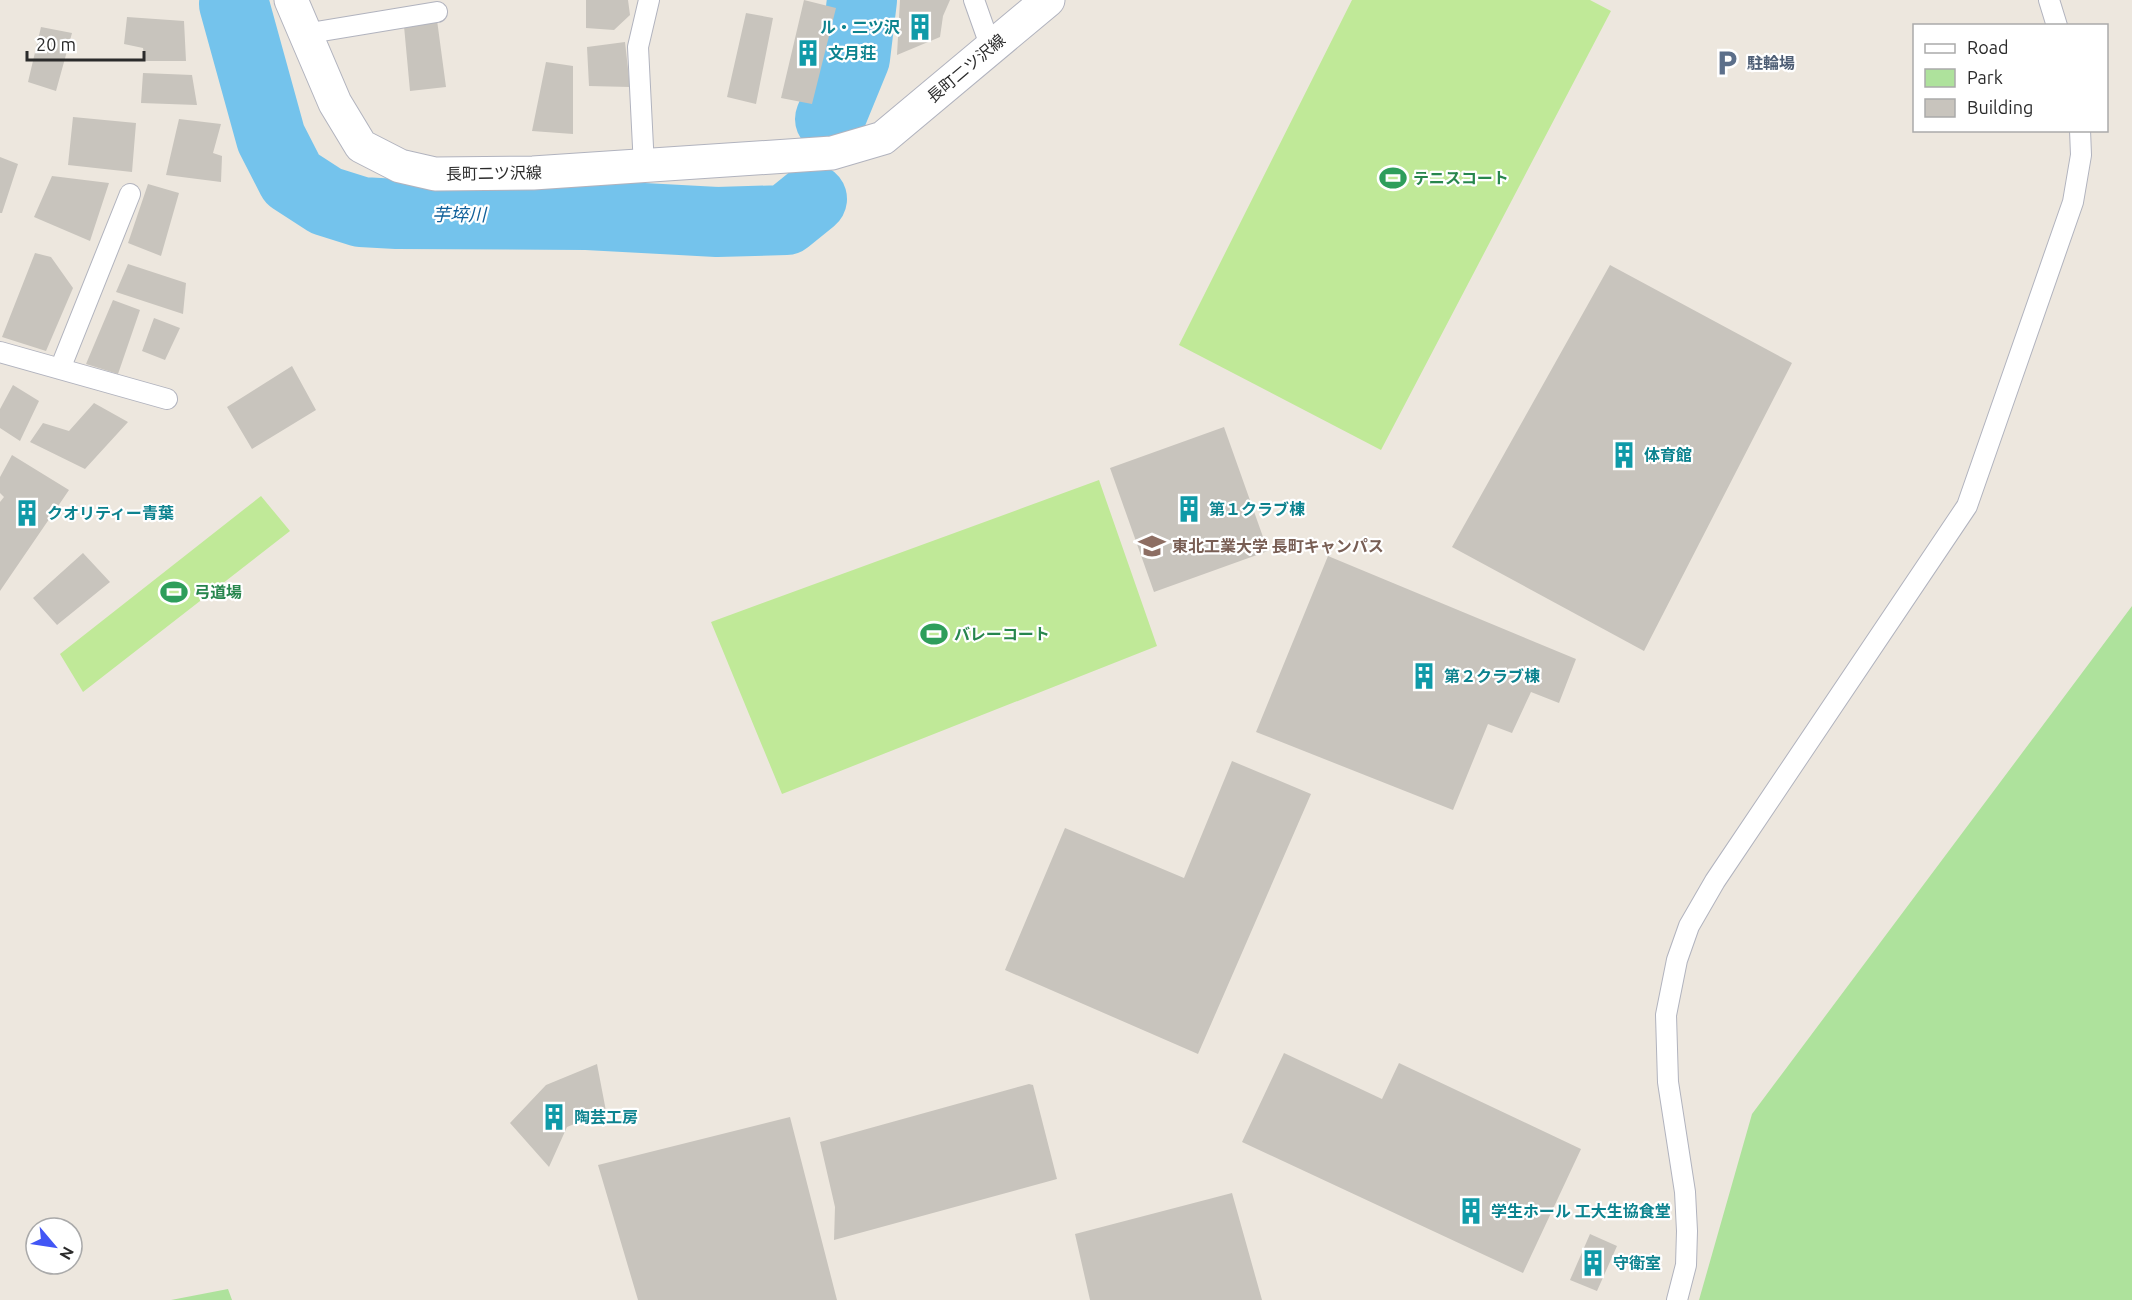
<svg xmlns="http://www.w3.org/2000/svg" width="2132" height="1300" font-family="Ubuntu,'Noto Sans JP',sans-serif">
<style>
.green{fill:#aee29c}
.pitch{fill:#c0e998}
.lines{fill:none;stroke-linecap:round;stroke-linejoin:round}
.river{stroke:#74c3ec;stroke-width:70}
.building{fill:#c8c4bd}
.service-casing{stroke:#b1b3be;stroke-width:22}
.tertiary-casing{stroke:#b1b3be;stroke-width:35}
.service{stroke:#fff;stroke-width:20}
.tertiary{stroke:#fff;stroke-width:33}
.labels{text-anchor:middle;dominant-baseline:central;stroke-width:4.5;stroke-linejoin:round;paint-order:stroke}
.culture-label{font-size:16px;font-weight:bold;fill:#0d838f;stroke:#fff;text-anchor:start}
.service-label{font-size:16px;font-weight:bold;fill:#4e5e75;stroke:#fff;text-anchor:start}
.street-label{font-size:16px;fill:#2b2b2b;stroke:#fff}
.leisure-label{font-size:16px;font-weight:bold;fill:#27864d;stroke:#fff;text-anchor:start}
.education-label{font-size:16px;font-weight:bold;fill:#785e54;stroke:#fff;text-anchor:start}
.water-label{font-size:18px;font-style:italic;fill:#11609a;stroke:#fff}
</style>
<rect width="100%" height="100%" fill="#ede7de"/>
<path class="green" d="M2132,606V1300H1699L1752,1114Z
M228,1289L232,1300H171Z"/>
<path class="pitch" d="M1352,0H1590L1611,11L1381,450L1179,345Z
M1099,480L1157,646L782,794L711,622Z
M261,496L290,531L83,692L60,654Z"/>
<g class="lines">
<path class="river" d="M234,4L271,138L292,179L326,201L361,212L397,214L587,215L717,222L786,220L812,199
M830,119L855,58L862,0"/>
</g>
<path class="building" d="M586,0H628L630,15L614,30L586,28Z
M804,0L836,8L812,104L781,98Z
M900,0H950L943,16L940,37L897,55Z
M746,13L773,18L756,104L727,97Z
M127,17L184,21L186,61H145L143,48L124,44Z
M437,20L446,87L410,91L404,26Z
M41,27L72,33L56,91L28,82Z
M625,42L630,87L589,86L587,47Z
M546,62L573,66V134L532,131Z
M143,73L192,75L197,105L141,103Z
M73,117L136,123L132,172L68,165Z
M179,119L221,124L213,153L222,156L221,182L166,175Z
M0,157L18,164L2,213H0Z
M52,176L109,183L90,241L34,217Z
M148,184L179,193L161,256L128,243Z
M35,253L51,257L73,288L46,351L2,337Z
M128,264L186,283L183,314L116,292Z
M1610,265L1792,363L1644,651L1452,547Z
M113,300L140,310L118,374L86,364Z
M154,318L180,328L165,360L142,351Z
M292,366L316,410L252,449L227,407Z
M13,385L39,401L20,441L0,428V409Z
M94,403L128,422L85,469L30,442L43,423L69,431Z
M1224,427L1268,551L1154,592L1110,468Z
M12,455L69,490L0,591V502L4,497L0,493V477Z
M83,553L110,582L57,625L33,598Z
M1328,556L1576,659L1559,703L1531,692L1512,733L1488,724L1453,810L1256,732Z
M1232,761L1311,794L1198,1054L1005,970L1065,828L1184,878Z
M1284,1053L1382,1099L1399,1063L1581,1149L1523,1273L1242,1142Z
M597,1064L606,1111L567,1127L549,1167L510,1123L546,1085Z
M1029,1084L1033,1085L1057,1179L834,1240L835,1207L820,1142Z
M790,1117L837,1300H638L598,1165Z
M1232,1193L1262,1300H1090L1075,1234Z
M1590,1234L1617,1246L1597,1291L1570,1280Z"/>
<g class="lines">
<defs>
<path id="service" d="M974,0L991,48
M2049,0L2057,26
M304,34L437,12
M644,167L638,47L649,0
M0,352L167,399
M60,369L130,194
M1677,1300L1686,1265L1687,1231L1685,1192L1668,1082L1666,1015L1677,960L1689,926L1715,881L1967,506L2073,202L2081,155L2080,130"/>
<path id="tertiary" d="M291,0L335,103L361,146L400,166L435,174L533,173L832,153L883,138L1048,0"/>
</defs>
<use href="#service" class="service-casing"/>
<use href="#tertiary" class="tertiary-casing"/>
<use href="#service" class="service"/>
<use href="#tertiary" class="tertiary"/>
</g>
<defs>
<symbol id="building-bare" viewBox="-9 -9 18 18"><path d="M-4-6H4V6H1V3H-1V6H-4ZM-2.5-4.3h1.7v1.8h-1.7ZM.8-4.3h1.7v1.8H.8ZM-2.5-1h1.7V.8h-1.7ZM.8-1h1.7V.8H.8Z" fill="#0f9aa8" stroke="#fff" stroke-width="2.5" paint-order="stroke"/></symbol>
<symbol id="parking-bare" viewBox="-9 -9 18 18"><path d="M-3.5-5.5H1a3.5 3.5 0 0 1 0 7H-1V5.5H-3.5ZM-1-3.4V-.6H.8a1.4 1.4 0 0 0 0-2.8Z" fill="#5c6f8a" stroke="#fff" stroke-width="2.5" paint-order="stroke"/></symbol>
<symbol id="stadium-bare" viewBox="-9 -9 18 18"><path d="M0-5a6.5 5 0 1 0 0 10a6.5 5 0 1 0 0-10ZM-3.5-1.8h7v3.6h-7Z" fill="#2e9e5b" stroke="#fff" stroke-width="2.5" paint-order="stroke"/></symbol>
<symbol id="university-bare" viewBox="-9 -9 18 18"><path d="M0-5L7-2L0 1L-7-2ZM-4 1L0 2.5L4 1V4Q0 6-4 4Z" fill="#8d6e63" stroke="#fff" stroke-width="2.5" paint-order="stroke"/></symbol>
</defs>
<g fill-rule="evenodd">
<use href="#building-bare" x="901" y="8" width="38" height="38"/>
<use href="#building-bare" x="789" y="34" width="38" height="38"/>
<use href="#parking-bare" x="1708" y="44" width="38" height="38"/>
<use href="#stadium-bare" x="1374" y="159" width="38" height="38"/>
<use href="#building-bare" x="1605" y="436" width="38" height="38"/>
<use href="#building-bare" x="1170" y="490" width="38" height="38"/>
<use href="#building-bare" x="8" y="494" width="38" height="38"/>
<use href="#university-bare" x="1133" y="527" width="38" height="38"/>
<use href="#stadium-bare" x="155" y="573" width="38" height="38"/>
<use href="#stadium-bare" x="915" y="615" width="38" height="38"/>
<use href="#building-bare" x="1405" y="657" width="38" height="38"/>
<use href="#building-bare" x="535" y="1098" width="38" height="38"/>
<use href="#building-bare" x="1452" y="1192" width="38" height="38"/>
<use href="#building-bare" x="1574" y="1244" width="38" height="38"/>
</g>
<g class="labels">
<g class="culture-label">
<text x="900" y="27" text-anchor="end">ル・二ツ沢</text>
<text x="828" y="53">文月荘</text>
<text x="1644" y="455">体育館</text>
<text x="1209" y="509">第１クラブ棟</text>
<text x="47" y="513">クオリティー青葉</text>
<text x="1444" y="676">第２クラブ棟</text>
<text x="574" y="1117">陶芸工房</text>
<text x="1491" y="1211">学生ホール 工大生協食堂</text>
<text x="1613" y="1263">守衛室</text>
</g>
<g class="service-label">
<text x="1747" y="63">駐輪場</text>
</g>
<g class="street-label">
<text transform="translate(966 68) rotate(-40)">長町二ツ沢線</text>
<text transform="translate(494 173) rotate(-1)">長町二ツ沢線</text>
</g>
<g class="leisure-label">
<text x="1413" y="178">テニスコート</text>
<text x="194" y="592">弓道場</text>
<text x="954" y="634">バレーコート</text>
</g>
<g class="education-label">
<text x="1172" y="546">東北工業大学 長町キャンパス</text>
</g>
<g class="water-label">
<text x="459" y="214">芋埣川</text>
</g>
</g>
<rect x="1913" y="24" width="195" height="108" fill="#ffffff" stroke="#aaaaaa" stroke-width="1.5"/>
<rect x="1925" y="44" width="30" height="9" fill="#ffffff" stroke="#aaaaaa" stroke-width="1.5"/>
<text x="1967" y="54" font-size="18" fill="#2b2b2b">Road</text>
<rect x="1925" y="69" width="30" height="18" fill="#aee29c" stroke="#aaaaaa" stroke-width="1.5"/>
<text x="1967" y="84" font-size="18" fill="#2b2b2b">Park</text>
<rect x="1925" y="99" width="30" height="18" fill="#c8c4bd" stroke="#aaaaaa" stroke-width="1.5"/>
<text x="1967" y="114" font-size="18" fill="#2b2b2b">Building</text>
<g transform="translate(54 1246) rotate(119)"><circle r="28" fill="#ffffff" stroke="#aaaaaa" stroke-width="1.5"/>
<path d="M0-4.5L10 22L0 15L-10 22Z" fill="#4256f5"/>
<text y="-9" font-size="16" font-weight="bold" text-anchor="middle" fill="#2b2b2b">N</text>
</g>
<path d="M27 51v9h117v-9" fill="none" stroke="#2b2b2b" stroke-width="3"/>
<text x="36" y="51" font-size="18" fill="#2b2b2b" stroke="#ffffff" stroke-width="4.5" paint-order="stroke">20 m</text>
</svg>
